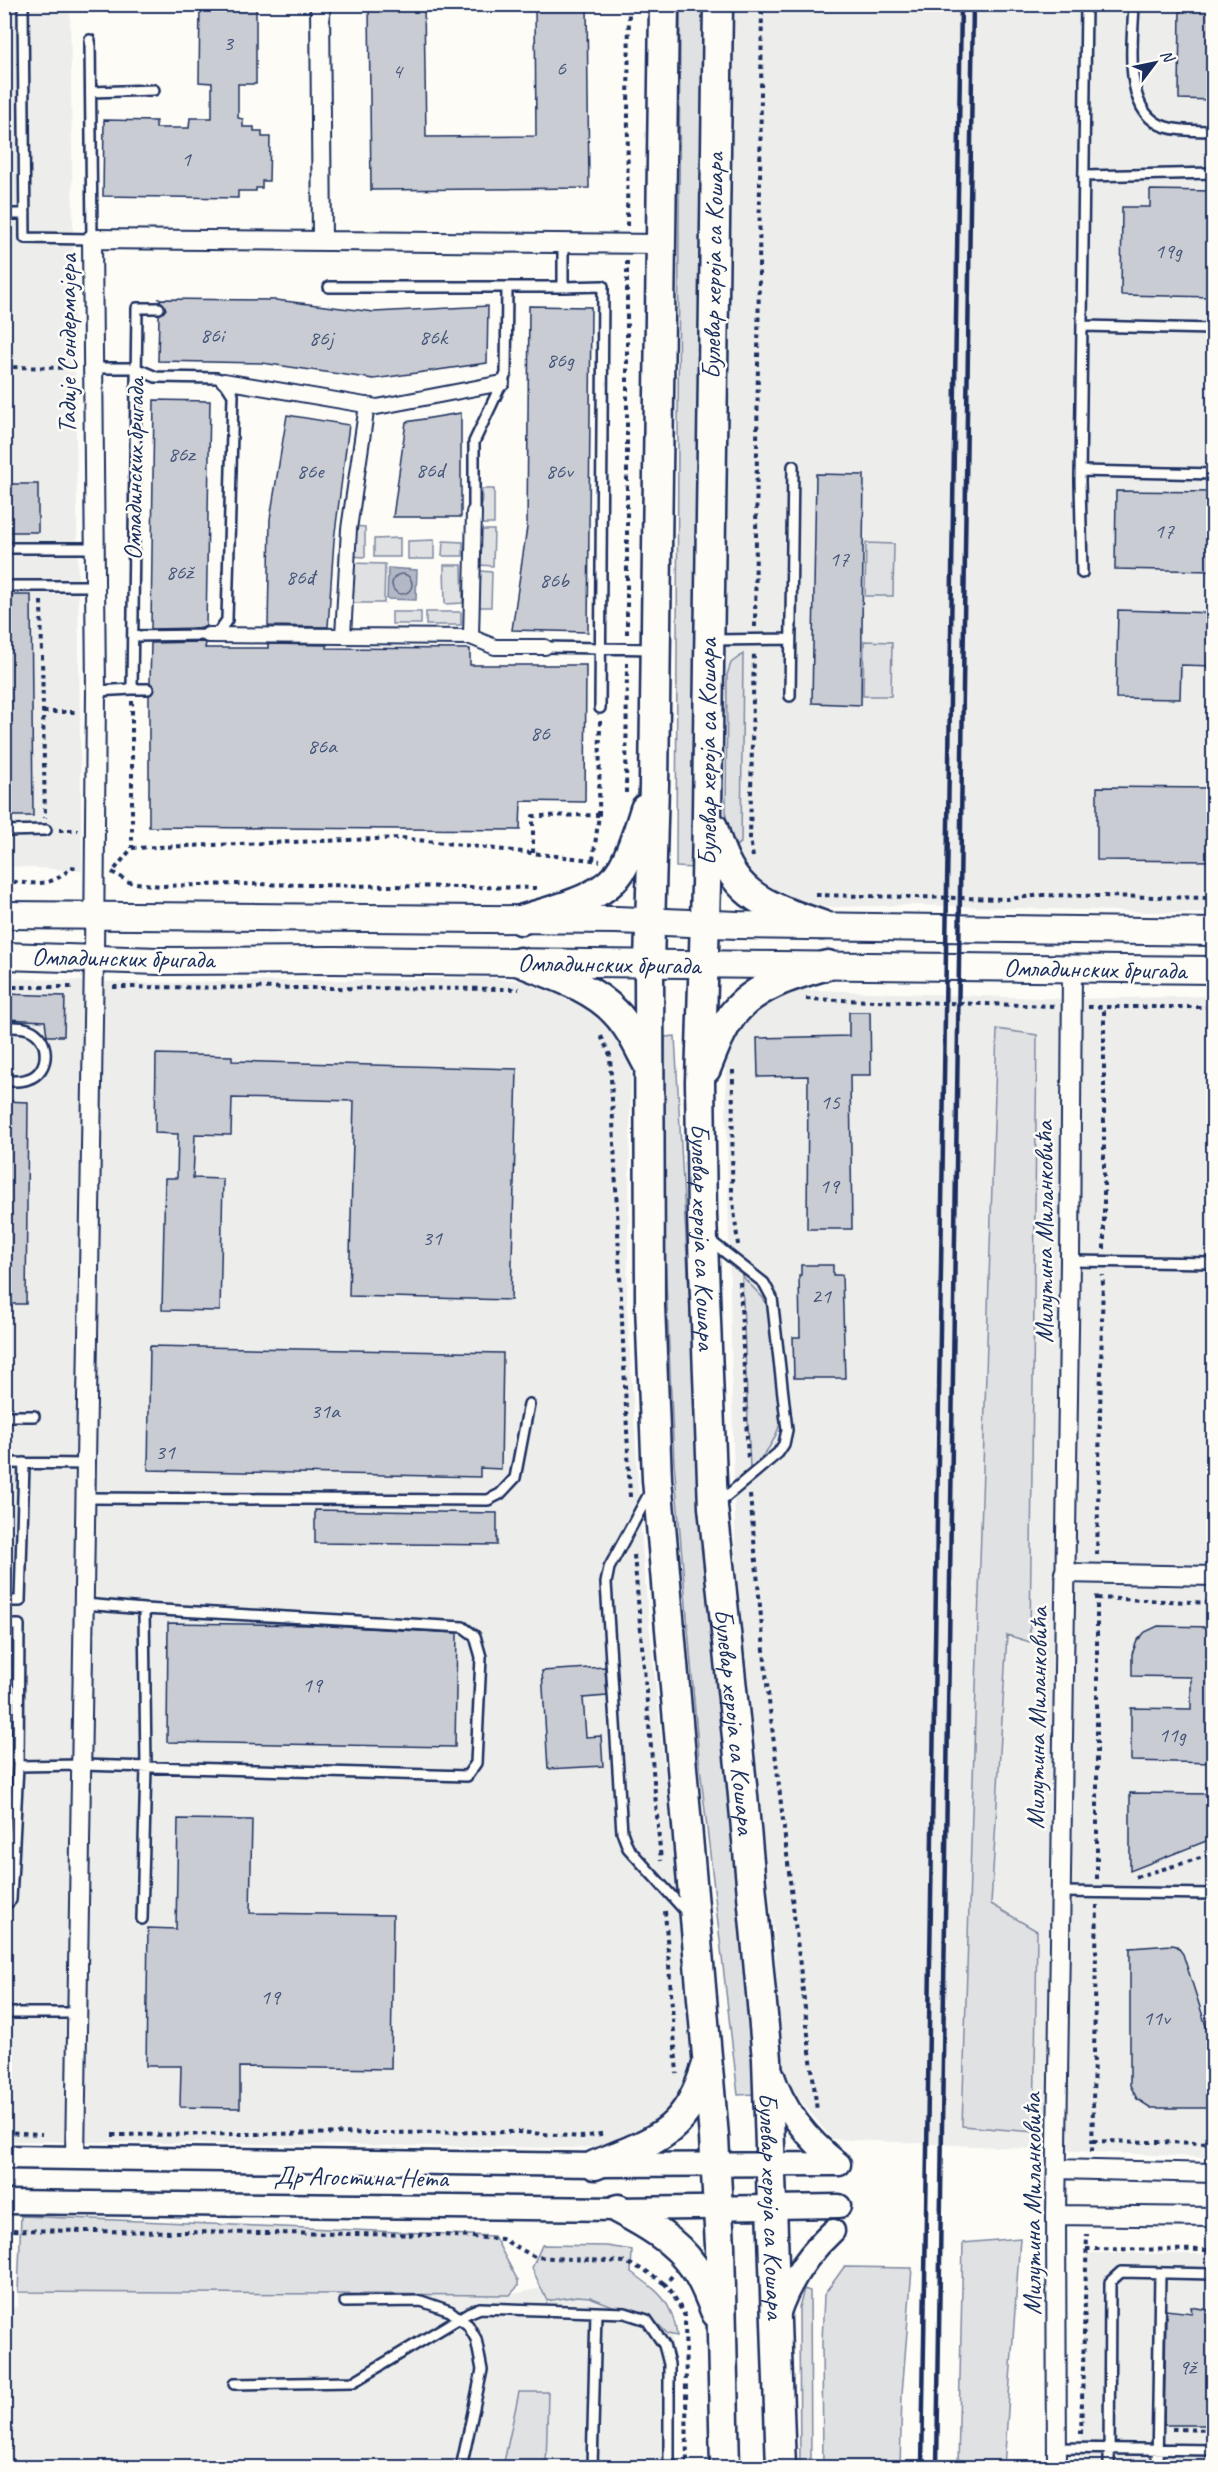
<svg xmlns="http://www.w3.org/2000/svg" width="1218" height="2472" font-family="Caveat,sans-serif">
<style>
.built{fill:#edeeec}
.green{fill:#e0e1e3;stroke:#7e88a0;stroke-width:1.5}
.water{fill:#b3b8c5;stroke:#76819c;stroke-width:1.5}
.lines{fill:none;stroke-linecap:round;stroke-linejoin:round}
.shore{stroke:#586687;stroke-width:1.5}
.building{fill:#c9ccd3;stroke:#1b2f5e;stroke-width:1.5}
.service-casing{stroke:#1b2f5e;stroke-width:14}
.pedestrian-casing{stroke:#1b2f5e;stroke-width:18}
.minor-casing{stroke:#1b2f5e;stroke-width:22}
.tertiary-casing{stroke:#1b2f5e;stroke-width:27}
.secondary-casing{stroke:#1b2f5e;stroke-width:30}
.primary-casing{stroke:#1b2f5e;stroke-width:33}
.path{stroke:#1b2f5e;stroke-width:4;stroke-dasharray:4.5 4.5;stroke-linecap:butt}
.service{stroke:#fdfcf7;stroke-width:9}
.pedestrian{stroke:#fdfcf7;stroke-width:14}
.minor{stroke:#fdfcf7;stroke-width:18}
.tertiary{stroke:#fdfcf7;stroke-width:22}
.secondary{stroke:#fdfcf7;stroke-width:26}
.primary{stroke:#fdfcf7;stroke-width:28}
.rail{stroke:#1b2f5e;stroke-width:4.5}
.labels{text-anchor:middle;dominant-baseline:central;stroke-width:5;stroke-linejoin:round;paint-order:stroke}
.number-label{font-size:22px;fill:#46567b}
.street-label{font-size:26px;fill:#1b2f5e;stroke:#fdfcf7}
</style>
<rect width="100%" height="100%" fill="#fdfcf7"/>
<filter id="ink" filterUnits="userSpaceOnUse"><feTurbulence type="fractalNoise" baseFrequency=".0167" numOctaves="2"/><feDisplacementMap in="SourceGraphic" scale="12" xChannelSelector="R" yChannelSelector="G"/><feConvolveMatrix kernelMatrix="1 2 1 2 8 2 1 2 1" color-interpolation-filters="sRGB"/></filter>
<g filter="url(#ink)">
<path class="built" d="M4,5H70L82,871L5,866Z
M718,5H1213V914L914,905L796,908L713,858Z
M5,978L143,983L494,978L551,984L605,1017L624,1048L631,1072L627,1306L644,1572L684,1961L690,2062L686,2089L682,2102L630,2143L583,2148L5,2141Z
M786,989L1071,999L1213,996V2158L832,2139L781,2076L775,1944L736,1585L725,1047L737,1024Z
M4,2212H11L10,2308L18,2307V2292L510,2295L566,2282L672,2324L674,2467H5Z
M1089,2253L1213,2254V2467L1080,2468L1084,2260Z"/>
<path class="green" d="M703,4L695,868L676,867L680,5Z
M482,489H494V524H481Z
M352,526L365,527V557L350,556Z
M481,530H494L493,566L480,565Z
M400,538V557H374V539Z
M434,540V559H408V541Z
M443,541L463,542V556H442Z
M866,543L894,544L893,596H865Z
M350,563L385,564L384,603H349Z
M444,565H462L463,603L445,604Z
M480,571L492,572L491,607H479Z
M392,612H421V624H392Z
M426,612H461V625H426Z
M864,641L892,642L891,696H863Z
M743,654L741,843L732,848L726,817L727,675L731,663Z
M997,1029L1037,1035L1030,1642L1007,1635L991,1904L1037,1931L1034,2132L962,2126Z
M675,1036L699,1475L755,2094L738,2095L699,1759L674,1462L663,1213L665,1037Z
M742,1276L763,1298L769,1309L780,1423C775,1443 764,1455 750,1470Z
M21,2216L494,2236L518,2281V2286L510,2295L18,2292Z
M1020,2238L1004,2467H958L963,2243Z
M542,2245L607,2246L632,2250L631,2272C658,2290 673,2302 677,2336L668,2334L656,2322L630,2308L615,2307L590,2297L577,2296L547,2301L532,2268Z
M844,2267L912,2268L902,2394L900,2467H823L822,2342L824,2295Z
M804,2289L810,2291L811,2468L800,2467L799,2307Z
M519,2392H548L546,2467H503Z"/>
<path class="water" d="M388,568L417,570L416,600L387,599Z"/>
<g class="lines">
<path class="shore" d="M392 584a10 10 0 1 1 20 0a10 10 0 1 1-20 0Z"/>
</g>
<path class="building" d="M200,4H256V84H238V118L243,119V127H254V131H262V137H270L269,181H262V188H256V191H238V198L103,196L104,120L156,121V128H189L190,118H212V83L199,82Z
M369,4H424L426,137L536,136L535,4H587L589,188L371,190Z
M1180,4H1214V100L1179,99Z
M1150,190L1214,191V297L1121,295L1122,207H1150Z
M159,299L276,300L374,312L488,306L487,363L374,379L262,363L158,361L159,315L166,309Z
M529,306L591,307L588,632L512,630L527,527Z
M154,400L210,401L206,626L202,628L151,629Z
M461,413V517H393L406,422Z
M287,415L349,425L334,540L328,627L268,626L270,519Z
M816,474L864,475L861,705L812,703Z
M4,484H38V532H4Z
M1116,491L1214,492V571L1115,569Z
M4,595H31L33,816H4Z
M1118,610L1214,613V666L1181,665L1180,699L1116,698Z
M202,642L206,643L205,648H268V644L327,645V648L470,649V665H586L585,802L521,801L520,830L149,827V695L155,690L150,683L151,643Z
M1097,787L1214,788V861L1097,860Z
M6,994L65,996L64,1036H47L45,1021L5,1019Z
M849,1012H870L871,1075H850L852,1229H807L808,1076L758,1077L757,1038L849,1036Z
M156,1054L232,1056V1061L517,1069L511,1300L349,1296L354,1101L232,1098L231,1135L195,1134L193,1178L223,1179L220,1311L162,1310L165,1178H177L178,1134L155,1133Z
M4,1101L28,1102L26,1304H4Z
M801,1265H833V1275H842L845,1378H794L793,1337H800L799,1275H801Z
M150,1346L503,1353L501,1469L480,1468V1477L148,1470Z
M315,1510L497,1513V1545L315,1543Z
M168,1623L311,1625L457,1633L455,1747L167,1742Z
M1158,1626L1214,1627V1763L1131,1761V1708L1191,1709V1677L1132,1676V1654L1137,1641L1145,1632Z
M605,1667L607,1696L583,1698L586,1737L601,1736L603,1766L548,1769L542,1671Z
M1130,1793L1214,1794V1838L1130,1871Z
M178,1819L252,1820L250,1913L393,1915L391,2069L240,2067V2108L180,2107L181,2066H146L148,1928L176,1929Z
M1172,1945L1177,1946L1183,1954L1214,2051V2108H1151L1137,2099L1130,2085V1948Z
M1191,2307L1214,2311V2425H1164L1166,2310L1192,2313Z"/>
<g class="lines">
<defs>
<path id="service" d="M23,4L25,238L92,239L90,40
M1134,4C1133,40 1121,114 1166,127C1182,132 1198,130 1214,131
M91,92L154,90
M1085,176L1214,173
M4,214H25
M563,245V287L603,286L600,708
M329,287H563
M1083,326L1214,329
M93,368H135L156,377L217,378L224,381L233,395L227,620L217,634L208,635L133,636
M1080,471L1214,474
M474,512V442L506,374L507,287
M4,548H94
M1082,573L1080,481L1086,4
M4,586H95
M713,640L790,639
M545,647L654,649
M132,689H148
M96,691L132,689L137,308H159
M790,696L793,466
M4,831L46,830
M4,1027C12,1027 21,1026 28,1029C51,1037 51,1072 28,1079C21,1082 12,1081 4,1081
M708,1239L764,1283L772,1298L787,1430L784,1444L778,1453L717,1504
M1070,1261L1214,1263
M4,1416H34
M4,1463L87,1464
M650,1492L609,1568L606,1583L622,1832L628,1848L688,1914
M86,1498L488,1500L500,1494L515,1478L529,1404
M4,1601H20L24,1463
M84,1604L144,1609L146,1767L142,1919
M4,1625H19L18,1766L11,1900L4,1906
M18,1766L82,1765L467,1776L476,1763L481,1657L475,1636L463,1627L144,1609
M1060,1892L1214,1894
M4,2013H77
M345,2302L421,2301L450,2311L468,2325L476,2339L482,2370L461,2468
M596,2312L625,2313L647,2320L664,2345L669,2364V2468
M234,2384L353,2382L468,2313L480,2308L596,2312L592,2468
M1058,2448L1214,2450
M1109,2468L1110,2282L1121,2272L1214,2274
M1157,2468L1160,2273"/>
<path id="pedestrian" d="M224,381L377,407L502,383
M208,635L471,637L495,647H545
M343,636L349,529L367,405
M471,637L474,512"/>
<path id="minor" d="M320,4L322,241
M1064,1573L1214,1576
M75,2158L94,958L96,691L92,239L661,244
M1057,2169L1214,2173
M1056,2215L1214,2217
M1057,2468L1056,2215L1070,1261L1072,969"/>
<path id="tertiary" d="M772,2073C784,2111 808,2140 839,2164
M4,2157L595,2165L839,2164
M4,2202L618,2209L839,2206
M778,2315C789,2281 807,2255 833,2231"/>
<path id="secondary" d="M4,915L616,920L738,925L1214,932
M4,956L159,961L334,960L1214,970"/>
<g id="primary">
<path d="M664,4L654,785L649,964L650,1305L657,1479L714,2137L720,2246L725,2468"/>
<path id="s1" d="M718,4L706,885L700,1082L702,1215L713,1507L742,1785L767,2059L781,2468"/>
<path d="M713,827C731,895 760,904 822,925"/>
<path d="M521,920C554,909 605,900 623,867C633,849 639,828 645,809"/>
<path d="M520,962C552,975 591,986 615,1012C629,1026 638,1046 647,1063"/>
<path d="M706,1069C713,1051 721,1030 733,1014C756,985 794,975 828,965"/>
<path d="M595,2165C654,2141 686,2134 706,2067"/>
<path d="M618,2209C645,2223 675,2240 693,2266C704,2280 709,2297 716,2313"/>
</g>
</defs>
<use href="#service" class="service-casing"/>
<use href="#pedestrian" class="pedestrian-casing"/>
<use href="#minor" class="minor-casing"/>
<use href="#tertiary" class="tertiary-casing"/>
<use href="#secondary" class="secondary-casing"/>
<use href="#primary" class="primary-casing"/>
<path class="path" d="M627,226L629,4
M4,367L76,368
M41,601L45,818
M755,627L762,4
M627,634V261
M132,701V848
M43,712H79
M626,793L627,663
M59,830H78
M533,853V816L599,815
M753,857L750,839L754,652
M593,860L599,815L600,721
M115,869L132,848L401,838L600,861
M112,872L129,882L160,886L239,884L539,888
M4,881C31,883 52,889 71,867L78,868
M816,895L1008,899L1042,895L1214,898
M4,987H75
M113,987L519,989
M806,999L1054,1006
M1088,1007H1214
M601,1036L610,1055L630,1497
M733,1070L732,1192L738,1245
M1104,1249V1007
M740,1282L748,1461
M750,1495L767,1684L817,2111
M634,1555L661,1861
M1097,1555L1103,1275
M1097,1598L1214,1603
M1136,1877L1214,1854
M1097,1879V1593
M665,1911L677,2074
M4,2132L42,2134
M112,2135L517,2132L582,2137L606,2133
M1093,2141L1214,2143
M1092,2152L1097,1905
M4,2230L440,2235L502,2239L535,2257L625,2262L646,2271L665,2284
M1086,2249L1214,2250
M672,2276L665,2284L671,2291L685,2316L687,2468
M1172,2429L1214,2430
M1081,2434L1087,2234"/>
<use href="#service" class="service"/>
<use href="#pedestrian" class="pedestrian"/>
<use href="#minor" class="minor"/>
<use href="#tertiary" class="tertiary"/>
<use href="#secondary" class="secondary"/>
<use href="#primary" class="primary"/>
<path class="rail" d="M922,2468L961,4
M937,2468L973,4"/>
</g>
</g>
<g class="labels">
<g class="number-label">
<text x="228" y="43">3</text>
<text x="561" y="68">6</text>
<text x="397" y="71">4</text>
<text x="186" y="159">1</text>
<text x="1168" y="251">19g</text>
<text x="212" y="335">86i</text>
<text x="433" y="337">86k</text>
<text x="321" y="338">86j</text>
<text x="560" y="360">86g</text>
<text x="181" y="454">86z</text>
<text x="430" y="470">86d</text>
<text x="310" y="471">86e</text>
<text x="559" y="471">86v</text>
<text x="1164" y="531">17</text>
<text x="839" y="559">17</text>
<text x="179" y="572">86ž</text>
<text x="300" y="577">86đ</text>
<text x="554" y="580">86b</text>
<text x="540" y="733">86</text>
<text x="322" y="746">86a</text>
<text x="830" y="1102">15</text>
<text x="829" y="1186">19</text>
<text x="432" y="1238">31</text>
<text x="821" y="1296">21</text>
<text x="325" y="1411">31a</text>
<text x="165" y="1452">31</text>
<text x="312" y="1685">19</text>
<text x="1172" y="1735">11g</text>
<text x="270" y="1997">19</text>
<text x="1156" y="2018">11v</text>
<text x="1187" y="2367">9ž</text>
</g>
<g class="street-label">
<text transform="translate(713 266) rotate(-89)">Булевар хероја са Кошара</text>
<text transform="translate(67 344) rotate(-90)">Тадије Сондермајера</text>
<text transform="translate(134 469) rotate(-89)">Омладинских бригада</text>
<text transform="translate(707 752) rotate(-90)">Булевар хероја са Кошара</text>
<text transform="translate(123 958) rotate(1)">Омладинских бригада</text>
<text transform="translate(609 964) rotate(1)">Омладинских бригада</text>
<text transform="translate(1095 969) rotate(1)">Омладинских бригада</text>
<text transform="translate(1044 1232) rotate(-90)">Милутина Миланковића</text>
<text stroke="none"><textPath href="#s1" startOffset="1233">Булевар хероја са Кошара</textPath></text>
<text transform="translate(1037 1718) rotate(-89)">Милутина Миланковића</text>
<text stroke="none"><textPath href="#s1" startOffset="1719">Булевар хероја са Кошара</textPath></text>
<text transform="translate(361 2177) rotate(1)">Др Агостина Нета</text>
<text transform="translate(1032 2204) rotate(-90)">Милутина Миланковића</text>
<text stroke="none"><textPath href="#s1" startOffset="2205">Булевар хероја са Кошара</textPath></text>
</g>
</g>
<rect width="1218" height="2472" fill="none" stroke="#fdfcf7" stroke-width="24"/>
<rect x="12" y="12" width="1194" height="2448" fill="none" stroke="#1b2f5e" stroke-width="2" filter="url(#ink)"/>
<g transform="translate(1155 63) rotate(58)" stroke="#fdfcf7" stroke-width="4.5" paint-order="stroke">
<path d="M0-4.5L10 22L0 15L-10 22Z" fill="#1b2f5e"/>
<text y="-9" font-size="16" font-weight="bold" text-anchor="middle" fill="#1b2f5e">N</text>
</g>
</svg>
